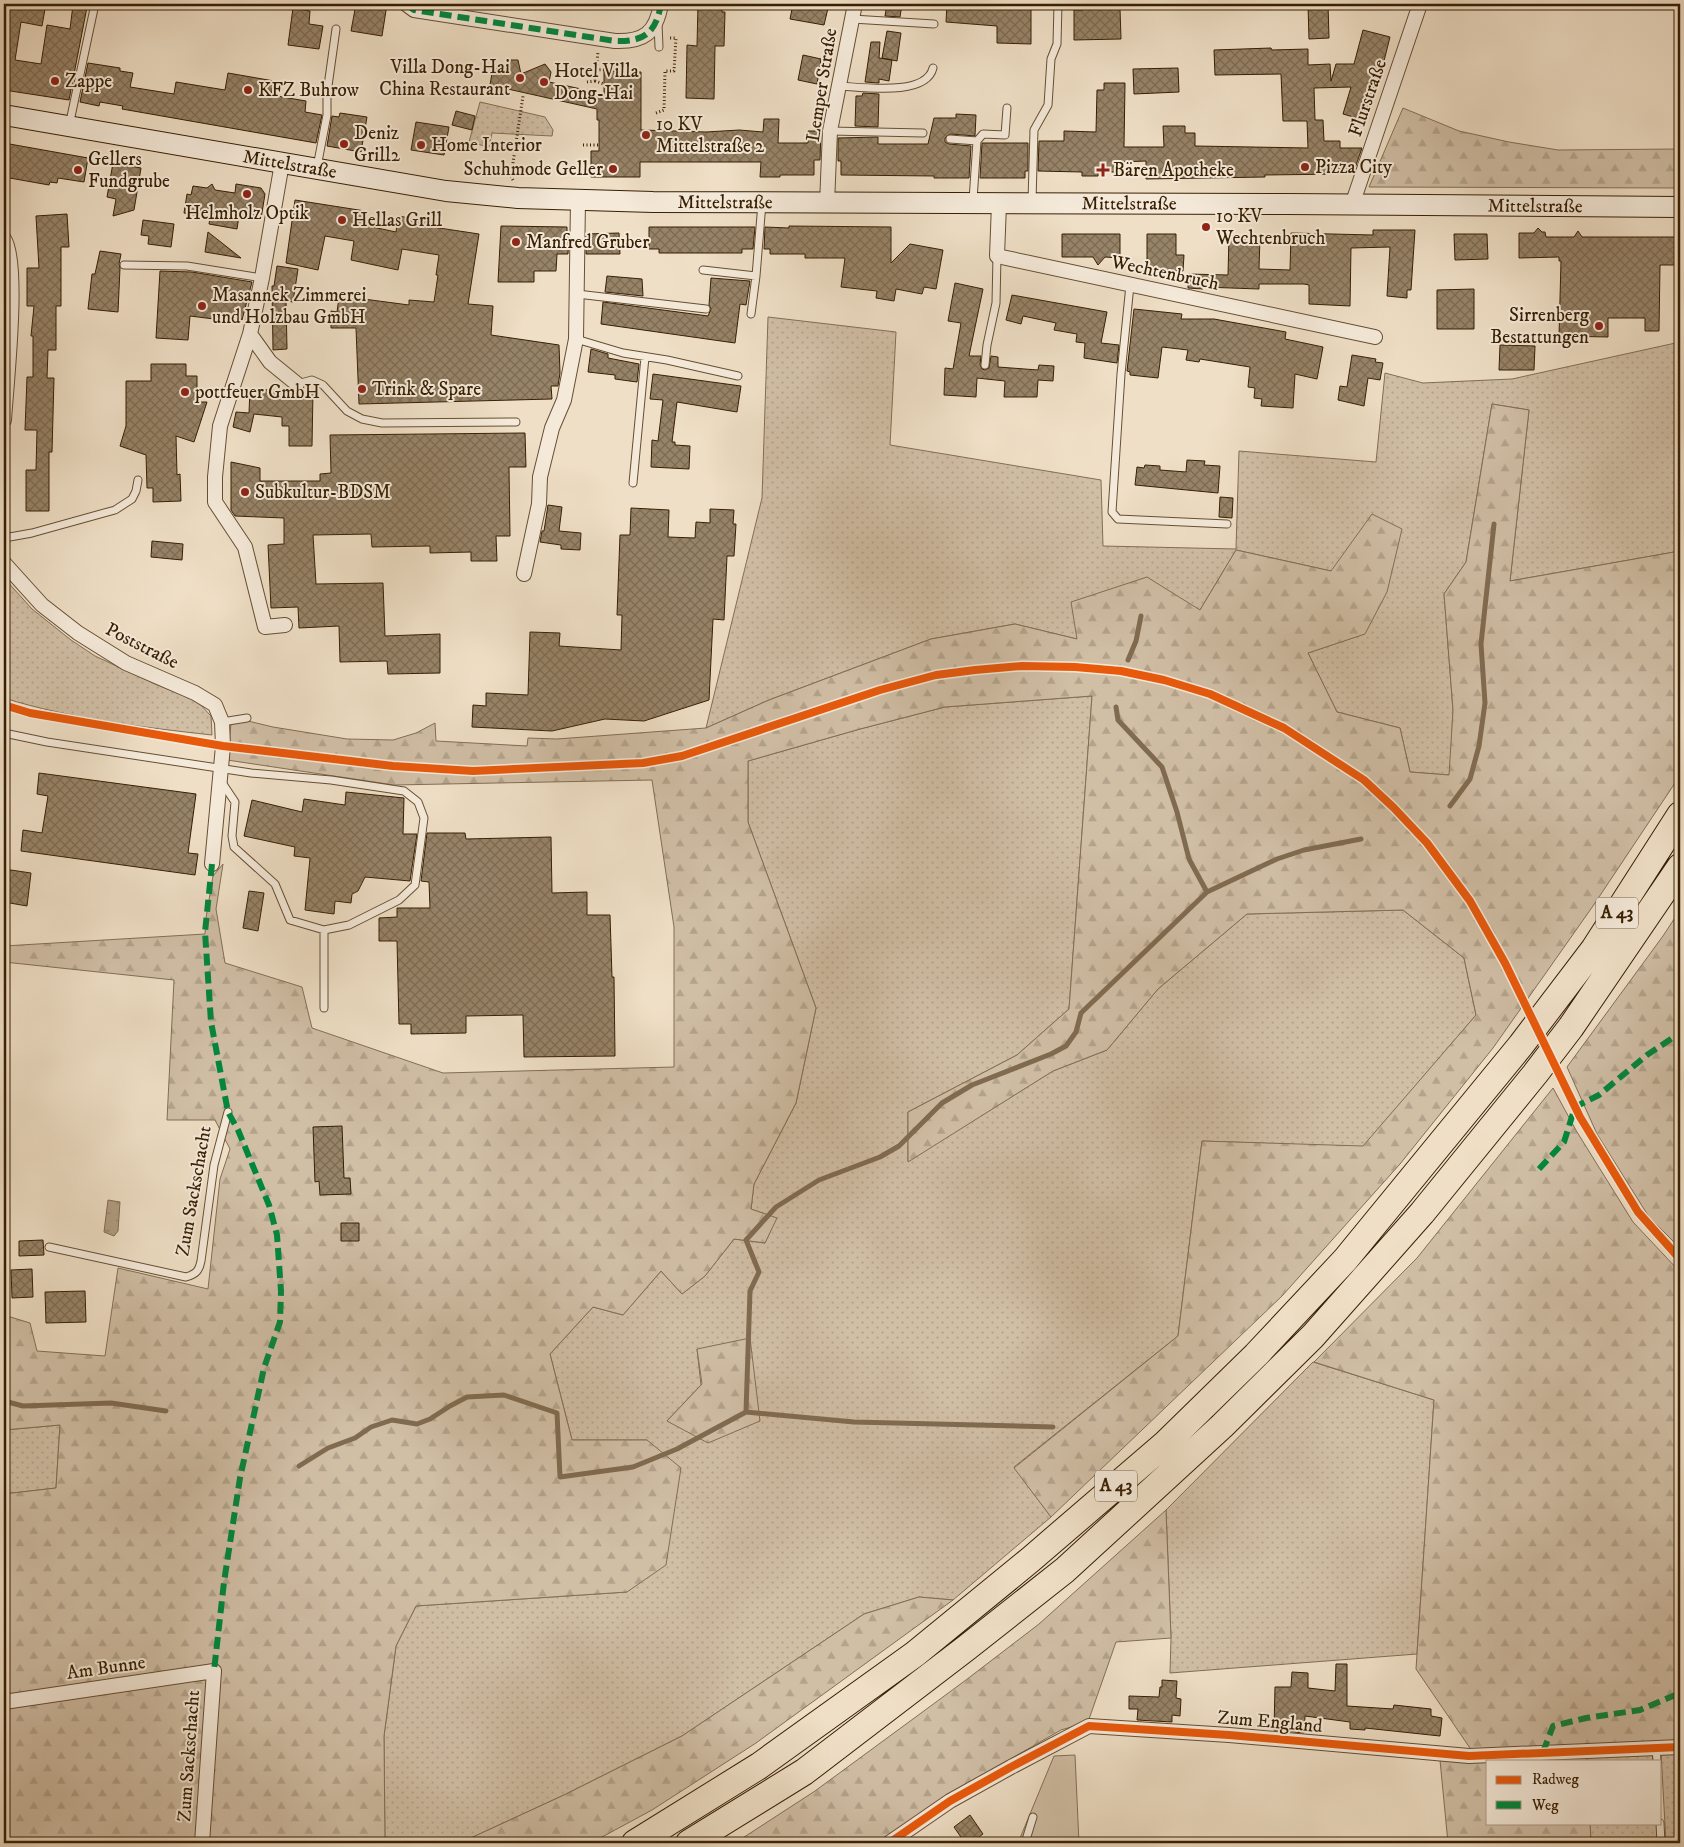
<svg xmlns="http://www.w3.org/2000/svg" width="1684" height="1847" font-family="'IM FELL DW Pica',serif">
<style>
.grass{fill:url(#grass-dots);stroke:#846e54;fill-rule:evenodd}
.forest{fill:url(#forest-firs);stroke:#846e54}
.garden{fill:#d0bea5;stroke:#846e54}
.water{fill:url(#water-ripples);stroke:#806b50}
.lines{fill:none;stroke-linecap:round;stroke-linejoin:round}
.stream{stroke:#806b50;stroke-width:5}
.building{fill:url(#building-cross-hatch);stroke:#371f03}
.service-casing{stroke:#654f34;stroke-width:9}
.minor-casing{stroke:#654f34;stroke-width:16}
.secondary-casing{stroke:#371f03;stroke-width:22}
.motorway-casing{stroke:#371f03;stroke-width:28}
.path{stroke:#371f03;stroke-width:3;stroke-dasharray:1 2.5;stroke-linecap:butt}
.service{stroke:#f5eada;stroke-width:7}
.minor{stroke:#f5eada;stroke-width:14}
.secondary{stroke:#f5eada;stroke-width:20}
.motorway{stroke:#efdfc6;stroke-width:26}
.quiet{stroke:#00873e;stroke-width:6;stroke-dasharray:12 6;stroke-linecap:butt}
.cycleway-casing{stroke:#f5eada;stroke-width:11}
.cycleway{stroke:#e8590c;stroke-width:8}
.poi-dot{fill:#8f2418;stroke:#f5eada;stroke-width:2}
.labels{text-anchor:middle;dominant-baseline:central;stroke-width:4;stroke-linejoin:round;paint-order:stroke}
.shield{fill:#f5eada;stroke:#705c44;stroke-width:1}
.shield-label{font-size:18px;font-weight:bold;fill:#371f03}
.poi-label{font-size:19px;fill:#371f03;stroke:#f5eada;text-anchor:start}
.street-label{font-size:19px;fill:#371f03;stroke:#f5eada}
</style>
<defs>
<pattern id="grass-dots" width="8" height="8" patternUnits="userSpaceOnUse" patternTransform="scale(1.25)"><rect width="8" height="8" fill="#d0bea5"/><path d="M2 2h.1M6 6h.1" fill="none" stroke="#b3a38c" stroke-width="1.8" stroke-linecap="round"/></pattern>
<pattern id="forest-firs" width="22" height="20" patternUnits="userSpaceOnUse" patternTransform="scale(1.25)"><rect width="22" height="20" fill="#d0bea5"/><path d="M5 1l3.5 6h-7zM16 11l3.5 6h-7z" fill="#b3a38c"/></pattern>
<pattern id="water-ripples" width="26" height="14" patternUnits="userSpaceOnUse" patternTransform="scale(1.25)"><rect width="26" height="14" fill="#b09e84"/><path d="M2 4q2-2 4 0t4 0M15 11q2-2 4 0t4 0" fill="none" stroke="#90806a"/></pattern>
<pattern id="building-cross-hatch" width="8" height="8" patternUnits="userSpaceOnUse" patternTransform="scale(1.25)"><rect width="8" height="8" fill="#978368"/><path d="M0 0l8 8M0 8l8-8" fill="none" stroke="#7c6b53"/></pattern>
</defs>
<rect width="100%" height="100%" fill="#efdfc6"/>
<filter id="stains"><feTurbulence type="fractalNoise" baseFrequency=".004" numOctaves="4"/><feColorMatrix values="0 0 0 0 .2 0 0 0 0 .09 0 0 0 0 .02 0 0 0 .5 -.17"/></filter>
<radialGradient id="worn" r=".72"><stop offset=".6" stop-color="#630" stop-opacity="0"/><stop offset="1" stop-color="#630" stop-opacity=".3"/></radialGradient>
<path class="grass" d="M480,102L545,117L553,130L552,136L492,133L489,147L469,142Z
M768,317L896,332L890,445L1101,480L1103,546L1236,549L1239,451L1376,462L1385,373L1423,383L1512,379L1680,342V551L1510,581L1529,410L1492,404L1466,562L1444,594L1453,710L1450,775L1410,772L1400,728L1337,712L1308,653L1364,634L1331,571L1236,550L1200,610L1077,639L1015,624L931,639L769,700L706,728L762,498Z
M4,578L32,609L71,640L95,656L155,684L197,701L211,716L212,735C141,727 72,719 4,698Z
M1092,696L1069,1009L1017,1055L908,1112V1161L1053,1071L1107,1050L1158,989L1247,914L1403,910L1464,958L1476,1015L1363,1147L1202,1141L1178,1336L1014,1467L1051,1517L953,1600L919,1597L864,1614L682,1736L564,1795L460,1843H385L384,1736L396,1646L416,1606L627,1592L647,1440H572L550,1354L593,1307L623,1315L661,1271L682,1294L705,1276L734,1239L765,1243L776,1218L751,1209L754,1184L796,1103L816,1008L748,822V761L860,729L945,707ZM697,1349L760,1421H667L701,1385Z
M1313,1362L1434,1400L1417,1654L1170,1673L1171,1638L1166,1510Z
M60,1425L56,1488L4,1494V1430Z
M1652,1751L1653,1761H1587V1756Z
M1661,1752H1680V1843H1666Z
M1590,1823H1657L1658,1843H1591Z"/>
<path class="forest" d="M1403,108L1459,131L1509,142L1558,150L1680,149V188L1369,187Z
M1492,404L1529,410L1510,581L1680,551V773L1675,783L1593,906L1493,1048L1400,1164L1282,1296L1051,1517L1014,1468L1178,1336L1202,1141L1363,1146L1476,1015L1464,958L1403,910L1247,914L1158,989L1107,1050L1053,1071L908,1162V1112L1017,1055L1069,1009L1092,696L945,707L860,729L748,761V822L816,1008L796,1103L754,1184L751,1209L777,1218L765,1243L734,1239L705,1276L682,1294L661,1271L623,1315L593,1307L550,1354L572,1440H647L681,1468L666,1565L627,1592L416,1606L396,1646L384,1736L385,1843H4V1494L56,1488L60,1425L4,1430V1315L30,1323L37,1351L105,1356L118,1268L208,1289L220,1179L230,1149L215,1120H167L174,980L4,962V946L205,934L206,918L213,876L223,864L216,909L225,963L302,987L312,1028L443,1073L674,1067V927L652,780L394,785L227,760L231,724L248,721L273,727L347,739L393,740L416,733L435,723L436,741L527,746L528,738L557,739L706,728L769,700L931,639L1015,624L1077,639L1071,602L1147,577L1200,610L1236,550L1331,571L1372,514L1402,529L1387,592L1365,634L1308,653L1337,712L1400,728L1410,772L1449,775L1453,710L1444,594L1466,562Z
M1680,910V1248L1649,1217L1597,1134L1567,1067L1663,936Z
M1553,1088L1577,1132L1633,1222L1680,1272V1741L1472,1751L1416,1669L1434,1400L1314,1362L1417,1258Z
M750,1338L760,1421L708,1443L667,1421L702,1384L697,1349Z
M1166,1510L1171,1638L1116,1642L1088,1722L1061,1730L993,1769L878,1843H735L815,1791L966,1680L1039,1624Z
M919,1597L953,1600L756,1743L652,1810L591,1843H460L564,1795L682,1736L864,1614Z
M1587,1756V1761H1488V1823H1590L1591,1843H1448L1440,1760Z"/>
<path class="garden" d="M1075,1755L1079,1843H1018L1054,1756Z"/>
<path class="water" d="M108,1200L120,1202L118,1231L114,1236L104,1232Z"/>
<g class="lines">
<path class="stream" d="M1128,660L1136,641L1141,616
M1116,707L1118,720L1162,767L1177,812L1189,859L1207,892
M1450,806L1470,779L1479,746L1485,703L1481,644L1494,524
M4,1401L23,1406L111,1403L166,1411
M746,1412L854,1422L1053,1427
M299,1466L328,1448L355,1438L371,1427L392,1420L417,1424L430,1419L450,1406L467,1397L504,1395L557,1413L560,1477L633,1467L677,1449L746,1412L750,1291L759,1272L746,1240L776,1207L819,1180L880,1157L899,1146L942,1103L972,1085L1051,1054L1066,1046L1076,1032L1081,1013L1207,892L1277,859L1304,850L1361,839"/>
</g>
<path class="building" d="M18,4L45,9L42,26L21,22L15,60L41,64L47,25L70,29L73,5L87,7L69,100L4,90V6L17,8Z
M356,4H387L382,36L351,31Z
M698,4H722V12H725L724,46H715L714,99L686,98L687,45L697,46Z
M793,4H829L824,25L790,19Z
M887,4H902L900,17L885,16Z
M947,4H979V7L1031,8V44L997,43V26L946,22Z
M1328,4L1329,38L1309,39L1308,5Z
M1083,7H1110V9H1120L1121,39L1074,40V10H1083Z
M293,8L310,11L309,24L323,26L319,49L288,45Z
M1363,30L1390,37L1382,69L1379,68L1364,120L1343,114L1351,87L1314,88L1315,120H1323L1324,141H1340V148H1362L1354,171H1341V174L1265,175V177L1146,179V161L1120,162V172H1098V176H1082V172L1038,171L1039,141H1064V131L1096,132L1097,90H1104V83H1125L1124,147H1164L1163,126H1185V133H1195V146L1308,148L1307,121H1283L1281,74L1215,75L1214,50L1271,48L1272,50L1308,49V65L1330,64L1331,81L1336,64H1354Z
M887,31L901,33L897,61L882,58Z
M871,42H880L879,58L892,60L889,81L879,79V83L865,82Z
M803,55L821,59L817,84L798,80Z
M510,60H518L521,74L545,64L551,72L549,82L604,94V71L641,72V130L706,132L739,130L763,132L764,119H779L778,143H808V131H821L820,160H814V175H780V177H760L761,162H640V177H591V151H599V120H597V109L490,85L493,67L502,69Z
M88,63L120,68V71L133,73L130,87L174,94L176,82L225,90L228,73L274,81L271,95L306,101L305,112L322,115L316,143L122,109L123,106L100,102L99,106L80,102Z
M1178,68L1179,92L1134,94L1133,69Z
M863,93L879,94L878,127L855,126L856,96H862Z
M456,111L475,116L472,130L452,125Z
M340,113L367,117L361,152L327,146L332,116L339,117Z
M956,114L976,115L975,136L950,134L945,138V142L949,144L971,146L969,178H934V176L841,175V161H838V138L878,137V144H928L934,118H956Z
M416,122L449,127L444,155L411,150Z
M4,143L88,158L84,182L58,178L57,183L50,182L49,185L4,177Z
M982,143H1028V171H1025V178H980Z
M113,163L141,168L134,210L113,216L116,199L107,197Z
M212,184L215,190L235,193L236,184L261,188L265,194L261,219L239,216L237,229L209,224L210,218L184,213L187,194L191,195L193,186L207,188Z
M295,200L365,211L363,225L396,232L398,216L427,221L426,226L479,234L468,304L493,306L491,335L559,345L560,373L558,386H551L552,399L359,404L356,328H331V311L337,312L339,297L355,299L356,298L409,305V300L434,302L438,275H436L439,255L402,249L398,270L351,260L354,241L325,236L318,270L286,263Z
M67,214L69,247H61V306H56V350H48L47,378H54L52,452H49V511H26V470H36L37,430H25L27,377H33V336H31L34,306H27V268H39L36,216Z
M143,220L174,224L171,247L148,244L149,236L141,235Z
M501,226L567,227V234H569L568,254H557L556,271H534V282H498Z
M789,226L891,227V263L910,244L943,250L936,289L924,287L922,294L896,289L894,301L876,298L877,291L841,287L845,258H805V254H770V249H764L765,227L789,228Z
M649,227H755L753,249H742V253H659V249H649Z
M1538,228L1542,232H1545L1546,237H1574L1578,231L1582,237H1680V265H1660L1659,331H1645V318H1608V337L1559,336L1561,261H1559V257L1519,258V233H1534Z
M1373,230H1415L1411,290H1407V298L1387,296L1390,247L1351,248L1350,306L1309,304V285L1304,284H1259V289L1203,287V289L1188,288V274L1228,275L1229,236L1260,237L1259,269L1290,270L1291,233L1373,235Z
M208,232L241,258L205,252Z
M619,233L620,254H586V234Z
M1062,234H1120V258L1105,257L1098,265L1093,257H1062Z
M1147,234H1176V255H1184L1183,271L1147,270Z
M1454,234H1487L1488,259L1455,260Z
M100,251L121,254L119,264L120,268L118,312L88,309L92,274H95Z
M277,266L298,269L293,302L286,301L287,349L273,350L272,286H274Z
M160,271L192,272L252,282L242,320L239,318L238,322L190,316L188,340L156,338Z
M607,276L642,279L643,296L605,292Z
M711,278L750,281L746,305L740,304L735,343L601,324L603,302L708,316L711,309L709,305Z
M955,283L983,289L969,356H981L980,365L982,369L985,370L989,368L991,356L998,357V367L1038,370L1039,365L1054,366L1053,381L1038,380L1037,397H1004L1005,381L977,378L976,397L944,395L945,368L953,369L961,323L948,321Z
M1474,289V329H1437V290Z
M1012,295L1107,312L1101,343L1119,345L1117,363L1084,358L1085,343L1076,342L1077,334L1054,330L1056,323L1023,316L1021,324L1006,320Z
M1134,309L1182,314L1181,319H1214L1286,332L1285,339L1323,347L1317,379L1295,374L1293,408L1261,406L1262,399L1254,398L1255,388L1248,387L1250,367L1200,359L1199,362L1186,360L1188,350L1162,347L1158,378L1130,375V372L1127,371Z
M1500,345L1535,346L1534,370H1499Z
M591,349L608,354V358L639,364L637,382L615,379V375L588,372Z
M1352,355L1376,359L1375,362L1383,363L1380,380L1368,378L1364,406L1338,400L1340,386L1347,387Z
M151,364H186V376H197V402H207L194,442L176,436L177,475L180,474L181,501L153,502V488H147L146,455L120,446L126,426V381H151Z
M653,374L741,386L737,412L677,402L672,442H675V445L690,446L689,469L651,467L652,440L658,441L663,400L650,399Z
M250,389L291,391L296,393L313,391L312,446H289V426H282V417L254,414L250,432L233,427L236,412L249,413Z
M525,433L526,467H509L510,536H496L497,561H471V552L430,553V546L372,547L371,534L313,535L316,584L383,583L385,636L440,634V673L388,674L387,661L340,662L339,626L299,628L298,607L271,608L268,545L284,544V518L235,516L231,510V462L260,468V481H320V474L331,473L330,435Z
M1187,460L1205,461L1204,465L1220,466L1218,493L1135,485L1137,467L1144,468L1145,465L1160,466V470L1186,472Z
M1220,497L1233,498L1232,518L1219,517Z
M548,505L562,507L559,531L581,533L580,550L561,549V545L540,542L542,531H544Z
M631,508L669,510L668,537L695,538L696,522L710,523V509L734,510L733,524H736L734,556H727L724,620L713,619L709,700L644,721L605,719L552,731L472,727L473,705L486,706V693L528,695L530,632L560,633L559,646L621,650L622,615H617L620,535H630Z
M152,541L183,544L182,560L151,557Z
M39,773L196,794L188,853L198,854L195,875L21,851L23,830L42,833L48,796L37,794Z
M346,792L404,798L403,834H417L410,881L365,877L358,891L352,894L351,903L335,901L334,914L305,910L310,858L294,856L295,847L244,836L252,800L302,812L304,799L345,805Z
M427,833H465L466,839L551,837L552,893L587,892V915H610L612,977H614L615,1056L524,1057L523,1015L466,1016V1033L411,1034V1024H399L397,941H379V918L397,917V908H430L429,882L421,881Z
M4,869L31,873L27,906L4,902Z
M249,891L264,893L258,931L243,928Z
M342,1126L344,1178H350L351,1194L320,1195L319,1181L315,1182L313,1127Z
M341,1223H359V1241H341Z
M43,1240L44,1255L19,1256V1241Z
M32,1269L33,1297L12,1298L11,1270Z
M85,1291L86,1322L46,1323L45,1292Z
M1336,1664H1347V1706L1393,1709L1394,1705L1431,1709V1716L1442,1718L1440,1736L1365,1728V1730L1350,1729V1722L1305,1716L1304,1733L1274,1730L1275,1687H1291L1292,1672L1308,1673V1688L1335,1691Z
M1162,1680L1177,1681L1176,1698L1181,1699L1180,1716L1172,1715V1722L1137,1720L1138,1709H1129V1696L1159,1697L1160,1687H1162Z
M970,1815L983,1834L971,1843H965L954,1827Z"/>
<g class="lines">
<defs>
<path id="service" d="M852,19L934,24
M658,24L659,47
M838,86C862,87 926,97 933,68
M69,126L95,4
M830,131L923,133
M950,139L977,141
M317,167L327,115V93L336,29
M973,200L977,141L983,134L1005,135L1007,108
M1032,201L1034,130L1048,105L1051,59L1057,44L1058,4
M124,265L187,266L262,278
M703,270L756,276L762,203
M1130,285L1121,374L1112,512L1118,519L1227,524
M577,294L706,309
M751,314L756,276
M576,339L623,353L667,360L738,376
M985,365L987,345L996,303L997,256
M297,384L312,380L323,385L347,411L362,419L382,423L516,422
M633,483L645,357
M4,538L32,533L115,510L132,499L136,491L138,480
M222,722L247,718
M4,733L47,742L251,773L331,780L404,791L418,802L424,818L415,885L399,900L349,925L324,930
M221,781L235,802L232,836L234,847L275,884L290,920L324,930V1008
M49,1247L186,1277C196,1274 199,1271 201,1261L214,1165L228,1112
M1656,1748L1657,1761
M1660,1823L1661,1843
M1025,1843L1033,1817"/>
<path id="minor" d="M406,4L414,10L615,41C644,42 656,33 661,4
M282,163L262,278L250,334L270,362L297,384
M827,204L830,131L855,4
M999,204L997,256L1375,337
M1352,205L1420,4
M4,239C20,262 6,387 4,420
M250,334L220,426L215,477V502L245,547L265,627L285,625
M4,563L42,605L78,633L126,663L195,693L215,705L222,722L223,746L212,864
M524,574L539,504L540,477L552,428L564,400L576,339L578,200
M4,1702L214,1671L202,1843
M889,1843L950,1801L1011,1767L1089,1726L1229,1735L1469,1756L1680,1747"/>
<g id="secondary">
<path id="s1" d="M4,115L446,191L518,198L653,202L1287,204L1680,207"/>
</g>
<path id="motorway" d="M635,1843L759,1766L915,1654L1030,1560L1166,1443L1256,1355L1345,1260L1521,1045L1594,949L1680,815
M689,1843L804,1772L965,1649L1065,1570L1222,1426L1313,1336L1422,1213L1535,1074L1571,1027L1680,867"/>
</defs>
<use href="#service" class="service-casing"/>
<use href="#minor" class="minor-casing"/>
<use href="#secondary" class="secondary-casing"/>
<use href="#motorway" class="motorway-casing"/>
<path class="path" d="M596,70L619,69V72
M595,81L604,84
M587,82L595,81L598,52
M656,113L664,110L665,71H674L676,38H669
M583,145H599
M513,180L511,176L523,96"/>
<use href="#service" class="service"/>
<use href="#minor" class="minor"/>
<use href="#secondary" class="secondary"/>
<use href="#motorway" class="motorway"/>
<path class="quiet" d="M406,4L414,10L615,41C644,42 656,33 661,4
M212,864L205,932L211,1022L228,1112L238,1130L269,1205L277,1235L281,1291L280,1322L264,1368L240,1478L224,1582L214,1671
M1539,1169L1564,1142L1575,1107L1599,1095L1647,1055L1680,1033
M1543,1752L1553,1726L1586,1718L1640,1710L1680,1693"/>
<defs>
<path id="cycleway" d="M4,705L30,713L223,746L393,766L473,771L643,763L682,756L880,690L936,675L975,670L1022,666L1075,667L1121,671L1164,680L1210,694L1284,728L1364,780L1394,808L1427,843L1470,901L1505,963L1580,1117L1638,1212L1680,1259
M889,1843L950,1801L1011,1767L1089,1726L1229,1735L1469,1756L1680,1747"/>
</defs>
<use href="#cycleway" class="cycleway-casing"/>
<use href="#cycleway" class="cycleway"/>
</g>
<g class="poi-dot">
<circle cx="520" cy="78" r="5"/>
<circle cx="55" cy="81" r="5"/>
<circle cx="544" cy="82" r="5"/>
<circle cx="248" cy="90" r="5"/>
<circle cx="646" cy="135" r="5"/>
<circle cx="344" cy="144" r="5"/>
<circle cx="421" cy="145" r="5"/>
<circle cx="1305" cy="167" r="5"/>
<circle cx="613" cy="169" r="5"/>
<circle cx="78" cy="170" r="5"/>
<path d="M1100.5 162.5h5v5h5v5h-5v5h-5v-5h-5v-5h5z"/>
<circle cx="247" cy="194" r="5"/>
<circle cx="342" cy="220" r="5"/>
<circle cx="1206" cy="227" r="5"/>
<circle cx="516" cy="242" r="5"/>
<circle cx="202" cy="306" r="5"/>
<circle cx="1599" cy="326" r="5"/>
<circle cx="362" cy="389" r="5"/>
<circle cx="185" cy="392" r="5"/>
<circle cx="245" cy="492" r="5"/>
</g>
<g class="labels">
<g class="shield">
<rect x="1596" y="897.5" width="42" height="31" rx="4"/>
<rect x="1095" y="1470.5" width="42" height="31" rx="4"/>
</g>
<g class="shield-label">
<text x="1617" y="913">A 43</text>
<text x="1116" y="1486">A 43</text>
</g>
<g class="poi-label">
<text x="510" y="67" text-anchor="end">Villa Dong-Hai<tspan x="510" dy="22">China Restaurant</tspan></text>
<text x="554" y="71">Hotel Villa<tspan x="554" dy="22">Dong-Hai</tspan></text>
<text x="65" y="81">Zappe</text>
<text x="258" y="90">KFZ Buhrow</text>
<text x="656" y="124">10 KV<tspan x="656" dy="22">Mittelstraße 2</tspan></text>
<text x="354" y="133">Deniz<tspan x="354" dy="22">Grill2</tspan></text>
<text x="431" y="145">Home Interior</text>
<text x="88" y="159">Gellers<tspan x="88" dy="22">Fundgrube</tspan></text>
<text x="1315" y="167">Pizza City</text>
<text x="603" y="169" text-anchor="end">Schuhmode Geller</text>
<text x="1113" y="170">Bären Apotheke</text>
<text x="247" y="213" text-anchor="middle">Helmholz Optik</text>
<text x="1216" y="216">10 KV<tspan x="1216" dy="22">Wechtenbruch</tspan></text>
<text x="352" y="220">Hellas Grill</text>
<text x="526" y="242">Manfred Gruber</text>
<text x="212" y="295">Masannek Zimmerei<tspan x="212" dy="22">und Holzbau GmbH</tspan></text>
<text x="1589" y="315" text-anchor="end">Sirrenberg<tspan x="1589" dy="22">Bestattungen</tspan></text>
<text x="372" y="389">Trink &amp; Spare</text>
<text x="195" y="392">pottfeuer GmbH</text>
<text x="255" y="492">Subkultur-BDSM</text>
</g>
<g class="street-label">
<text transform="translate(822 85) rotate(-81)">Lemper Straße</text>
<text transform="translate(1368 98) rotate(-71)">Flurstraße</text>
<text stroke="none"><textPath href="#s1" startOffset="290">Mittelstraße</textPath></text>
<text stroke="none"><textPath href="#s1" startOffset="728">Mittelstraße</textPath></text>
<text stroke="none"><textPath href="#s1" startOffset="1132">Mittelstraße</textPath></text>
<text stroke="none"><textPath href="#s1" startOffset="1538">Mittelstraße</textPath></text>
<text transform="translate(1165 273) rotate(12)">Wechtenbruch</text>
<text transform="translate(142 646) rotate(27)">Poststraße</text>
<text transform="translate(194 1191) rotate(-80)">Zum Sackschacht</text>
<text transform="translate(106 1668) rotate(-8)">Am Bunne</text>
<text transform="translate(1270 1722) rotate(5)">Zum England</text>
<text transform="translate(189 1756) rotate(-86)">Zum Sackschacht</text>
</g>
</g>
<rect width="1684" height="1847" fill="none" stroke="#efdfc6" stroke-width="20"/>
<rect x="5" y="5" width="1674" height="1837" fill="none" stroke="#371f03" stroke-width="2.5"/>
<rect x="10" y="10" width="1664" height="1827" fill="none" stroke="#371f03"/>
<rect x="1486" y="1760" width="175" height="65" fill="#f5eada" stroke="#a99984"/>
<rect x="1496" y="1776" width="25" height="8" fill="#e8590c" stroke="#a99984"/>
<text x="1532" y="1784" font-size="15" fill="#371f03">Radweg</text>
<rect x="1496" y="1801" width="25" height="8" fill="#00873e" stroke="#a99984"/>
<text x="1532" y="1810" font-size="15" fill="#371f03">Weg</text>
<rect width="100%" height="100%" filter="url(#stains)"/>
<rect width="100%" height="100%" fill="url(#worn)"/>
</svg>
